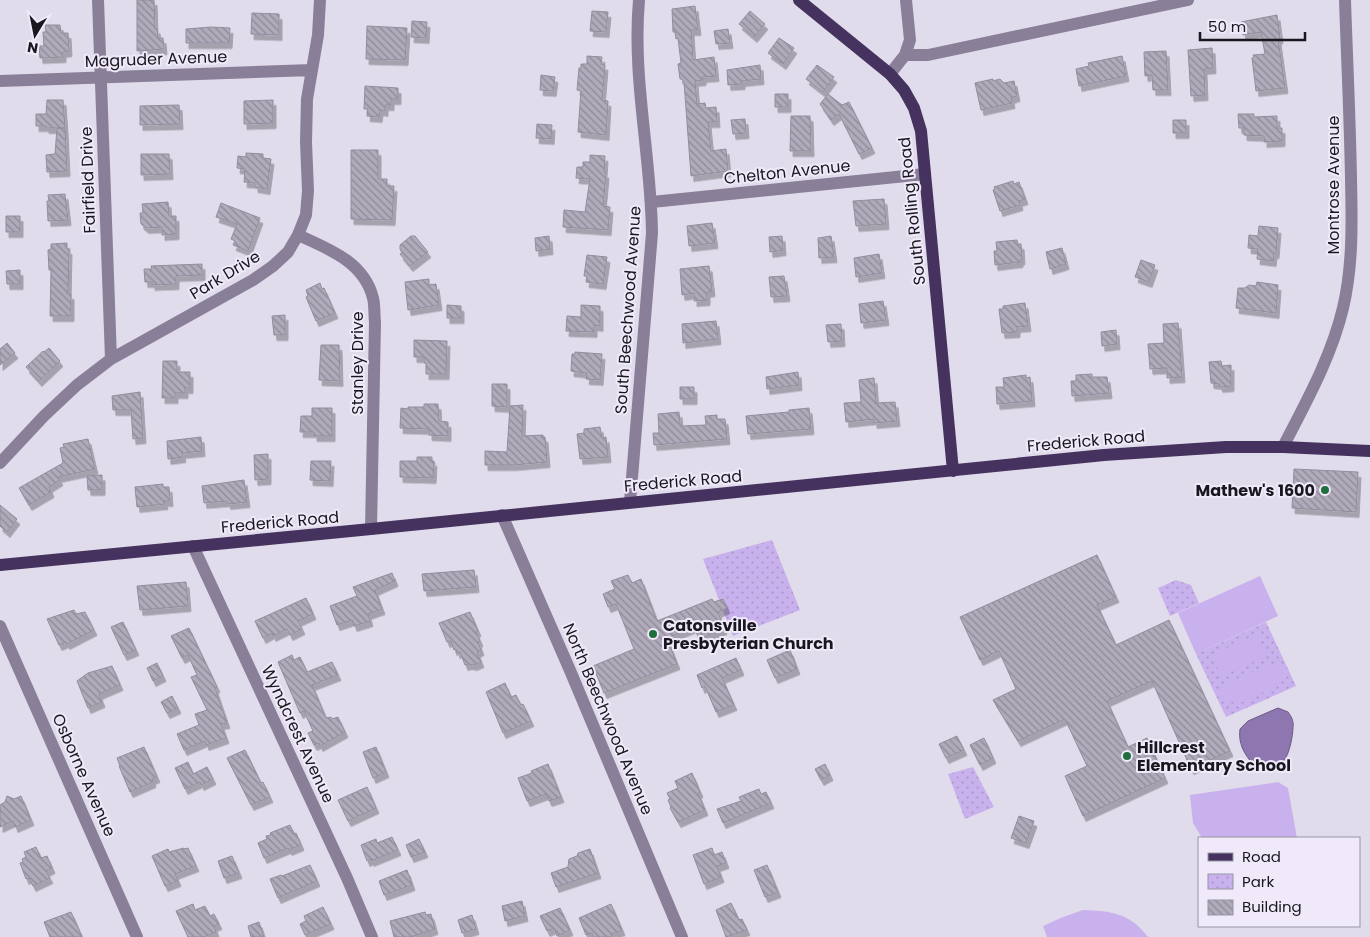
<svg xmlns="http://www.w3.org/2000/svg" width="1370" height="937" font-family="Poppins,sans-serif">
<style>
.park{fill:url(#park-dots)}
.pitch{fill:#c8b1ed}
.water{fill:#8e77b1;stroke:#6b5a85}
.building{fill:url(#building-back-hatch);stroke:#928d9c;filter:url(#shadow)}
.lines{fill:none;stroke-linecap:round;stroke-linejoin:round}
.minor{stroke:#897f99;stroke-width:12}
.major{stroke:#45325e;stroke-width:12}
.poi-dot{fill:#216e3d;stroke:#efe9fa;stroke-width:2}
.labels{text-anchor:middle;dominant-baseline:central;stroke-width:4;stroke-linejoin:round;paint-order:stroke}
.street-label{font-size:16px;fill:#19171d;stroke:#efe9fa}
.poi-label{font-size:16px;font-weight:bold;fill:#19171d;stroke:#efe9fa;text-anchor:start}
</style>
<defs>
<pattern id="park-dots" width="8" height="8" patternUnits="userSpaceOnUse" patternTransform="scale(1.25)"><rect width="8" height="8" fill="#c8b1ed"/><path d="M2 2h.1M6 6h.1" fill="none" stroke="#ab98cb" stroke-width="1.8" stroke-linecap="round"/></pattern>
<pattern id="building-back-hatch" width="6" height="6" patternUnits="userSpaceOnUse" patternTransform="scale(1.25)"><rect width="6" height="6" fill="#b0aaba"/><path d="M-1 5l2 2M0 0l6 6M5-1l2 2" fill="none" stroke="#8e8997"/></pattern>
<filter id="shadow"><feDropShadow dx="3" dy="5.5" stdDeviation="0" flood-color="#0004"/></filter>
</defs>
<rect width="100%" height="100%" fill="#e1dcec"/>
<path class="park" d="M772,540L800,610L733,636L703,559Z
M1176,580L1191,585L1199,603L1170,616L1158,588Z
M1266,622L1296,686L1226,717L1196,654Z
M973,767L994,807L965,819L948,774Z"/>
<path class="pitch" d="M1260,576L1278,616L1196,654L1178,613Z
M1257,634L1267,656L1221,676L1212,655Z
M1271,664L1273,668L1280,665L1285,676L1278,680L1280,685L1235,705L1232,701L1225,704L1220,692L1227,689L1225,684Z
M1278,782L1288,788L1297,838H1202L1193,823L1190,795Z
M1083,910C1111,911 1130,913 1148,937H1047L1043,926L1063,917Z"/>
<path class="water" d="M1278,708L1288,712C1291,716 1294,721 1293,727C1293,735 1289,759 1281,763C1273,767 1261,765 1253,764C1244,754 1238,743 1240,729L1248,721Z"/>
<path class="building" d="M137,0H154L155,29L157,28L158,38H163L164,49L137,51Z
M695,6L698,30H691L693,60L714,57L716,76L703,77V80L695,81L697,104L705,103L706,108L716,107L717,122H708L711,151L726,149L728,171L691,176L684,82L682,79H680L678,64L681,63L678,38L676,39L675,32H673L672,9Z
M592,11L608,12L606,32L590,31Z
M750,11L765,24L754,37L739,24Z
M252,13L279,14V35L251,34Z
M1277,15L1280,38L1278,39L1285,88L1256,91L1252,58L1254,57L1253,55L1265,54L1261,32L1243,35L1241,22Z
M412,21L427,22L426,38L411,37Z
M45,25H60L61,33H68L69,51L63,52V57L40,58L39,46H44L43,32H46Z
M367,26L407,28L405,60L366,59Z
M211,27L230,28L229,43H186V29Z
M728,29L730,43L716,44L714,31Z
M779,38L794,48L783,64L768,53Z
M1212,48L1213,68L1204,69L1205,95L1191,96L1188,50Z
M1166,51L1168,90H1153L1152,75L1145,76L1144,52Z
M587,56L602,57L601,64L605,65L602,100L608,101L606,135L578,132L581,91L577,90L579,68H581V64H587Z
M1122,56L1126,76L1079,86L1076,69L1089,66L1088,63Z
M760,65L761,79L742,81V84L728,85L727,70Z
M817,65L834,77L823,92L806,79Z
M541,75L555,77L553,91L540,90Z
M993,79V81L1000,79L1004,83L1014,81L1017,96L1011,98L1012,103L981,110L975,83Z
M365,86L398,88V99H391V105H385V111L380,110L379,117L367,116L368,109H364Z
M775,94H788V107H775Z
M828,94L842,105L849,102L872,148L859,154L839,114L831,120L820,104Z
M47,100H63L65,128H46V126H36V114H46Z
M273,100V123L244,124V101Z
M179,105L180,124L140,125V106Z
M1238,114H1254V117L1277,116V128H1282V141L1264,142V136L1244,135V128H1239Z
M791,116H810L811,151H790Z
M745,119L746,133L733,134L731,120Z
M1173,120H1186V133H1173Z
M537,124L552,125L551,139L536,138Z
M57,128H65L67,171L47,172L46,155L55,154Z
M351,150H378V179H387V186H394L392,220L351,219Z
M246,153L263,154V158L271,159L267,189L255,187V183L244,182L245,169L237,168L238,156L246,157Z
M141,154H169L170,174L141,175Z
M590,155L605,156L604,172L606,173L603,206L610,207L608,230L563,227L564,210L585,212L590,179L576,178L577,167H583V162H590Z
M1013,181L1014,184L1019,182L1025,199L1019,201L1020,205L1000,211L993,190L995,189L994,187Z
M65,194L68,220L48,221L47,201H49L48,195Z
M884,199L886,224L856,226L853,201Z
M168,202L169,216H176V234L162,235V227L146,228L141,224L140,213H143L142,204Z
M221,203L260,218L248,251L233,245L235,241L231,239L237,224L216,217Z
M6,216H20V232H6Z
M712,223L715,243L689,246L687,226Z
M1259,226L1278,228L1276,253H1274L1273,261L1257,259L1258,249L1248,248L1249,235L1258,236Z
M411,236H415L428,252L410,266L400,254L402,253L400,249V245Z
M549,236L550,249L536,251L535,238Z
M782,236L783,250L770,252L769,237Z
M831,236L834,257L819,258L818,238Z
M1017,240L1018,244H1021L1022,259L1020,260V262L995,265L994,251H997L996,242Z
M67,243V249H69L68,294H71V316H50L51,270H49L48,250L51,249V244Z
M1062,248L1066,264L1050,269L1046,252Z
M879,254L882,273L856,277L854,258Z
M587,255L607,257L603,284L586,282L587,276H584Z
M1141,260L1155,265L1149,282L1135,277Z
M202,264V275L176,276V284L152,285V282H145L144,269H152L151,266Z
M709,266L712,291L707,292V300L694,301V293L682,295L680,269Z
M20,270V284H7L6,271Z
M784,276L787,296L771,297L769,277Z
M429,279V285L436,284L439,305L408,310L405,282Z
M1257,282L1278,285L1276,313L1236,308L1238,288H1245L1249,285L1256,286Z
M320,283L322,289L324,288L335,313L316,321L306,297L308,296L306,290Z
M883,301L886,320L861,323L859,304Z
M1025,303L1028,326L1017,327V332L1002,333L999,309H1003V306Z
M447,305L461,306V318H447Z
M581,305L600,306V326L594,325V332L566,331L567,316L581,317Z
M285,315V335H274L272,316Z
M716,321L718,339L683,343L682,324Z
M1178,323L1182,377L1167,378V368L1150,369L1148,344L1164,343L1163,324Z
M841,324L842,341L828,342L826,325Z
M1116,330L1117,344L1102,346L1101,332Z
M414,340L447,341L446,374H426V363H424V357H414Z
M7,343L15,353L0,365V349Z
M321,345H339L340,381L319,380Z
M49,348L60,361L39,381L26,367L43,351L44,352Z
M575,352L602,354L600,380L586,379L587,373L571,371L572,354H575Z
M163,361H177V372H190V388H185V393H175V398H162Z
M1221,361L1222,366L1231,365V386L1220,387L1219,384L1211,383L1209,362Z
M798,372L799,385L767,389L766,377Z
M1092,374V377H1107L1109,393L1072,396L1071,381H1076V375Z
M1026,375V378L1030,377L1032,401L997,404L996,387H1004L1003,378Z
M874,378L876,403L895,402L897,421L874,423V419L846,422L844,403L861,402L859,380Z
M492,384H507V407L492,406Z
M680,387H694V399H680Z
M140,392L143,438L133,439L131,410H113L112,396Z
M424,404H438L439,421L448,422V436L429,435V429L400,428L401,408L408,409V407H424Z
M523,405L522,436L543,435V437H545L547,462L514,465H485V451L507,452L510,406Z
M312,408H332V436H314V432H300L301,416H312Z
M809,408L811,429L748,434L746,416L789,412V410Z
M679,412L680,424L681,426L706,425L705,416L717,415V419H725L727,439L654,445L653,433H659L658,414Z
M600,427L602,438L606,437L608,457L580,459L577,434L584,433V429Z
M201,437L202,451L182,453L183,457L168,459L167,441Z
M88,439L95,469L58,477L60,480L49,487L51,492L29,505L19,488L63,463L60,448L64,447L63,444Z
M268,454V479L255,480L254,455Z
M417,457H432V461H434L433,478L400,477V461H417Z
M311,461H331L330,481L310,480Z
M1294,469L1358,472L1356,512L1292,508Z
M102,475V490H88L87,476Z
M244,480L247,502L228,504L227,501L204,503L202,486Z
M163,484V487H169L170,501H164L165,504L137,507L135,487Z
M0,505L17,519L7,532L0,526Z
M1097,555L1116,597L1097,605L1116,645L1169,620L1230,751L1191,769L1152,681L1107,701L1128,747L1147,738L1165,778L1083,816L1065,776L1087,766L1065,719L1018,741L993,700L1016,689L999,651L980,660L960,617Z
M474,570L476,587L424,591L422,574Z
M392,573L395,581L375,590L382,609L368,614L370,621L354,626L352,620L337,625L330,606L357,596L353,587Z
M628,575L632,583L641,579L657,621L712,599L714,602L723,599L727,608L718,612L724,629L699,639L694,627L667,638L677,664L604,693L593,666L634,649L616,604L608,607L603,594L615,589L611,581Z
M186,582L188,606L140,610L137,586Z
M306,598L313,614L298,621L302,629L290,635L287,629L273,636L272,633L263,638L255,621Z
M74,610L76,614L85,612L94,630L67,644L66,642L59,645L47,619Z
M470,612L478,631L476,632L480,641L478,642L481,650L477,652L481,662L474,665L469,664L465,665L460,652L457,653L456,649L454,650L451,641L447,642L439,623Z
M123,622L136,650L124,655L111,627Z
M189,628L217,687L215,688L227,723L221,724L226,738L206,745L205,741L184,750L177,734L199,725L195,714L207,710L191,677L197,675L188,655L182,658L171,636Z
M790,650L797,669L775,678L767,660Z
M292,655L294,660L300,657L307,672L332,662L338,675L312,685L326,718L331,717L332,719L338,717L345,732L320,746L319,743L314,745L308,733L313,731L304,711L300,713L278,662Z
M736,658L741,670L722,678L734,705L716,712L705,686L702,688L697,675Z
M157,663L163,676L153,681L147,668Z
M112,666L120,685L99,694L102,702L88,708L77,681L88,673Z
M505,683L511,697L516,695L521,705L523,704L531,721L503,733L486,692Z
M172,696L178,708L167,713L161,702Z
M957,736L964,750L946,758L939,744Z
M984,738L993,758L980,765L970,745Z
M144,747L157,777L152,779L153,782L130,792L119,766H120L117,758Z
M376,747L386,772L373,778L363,752Z
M245,750L261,783L263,782L270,797L251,805L227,758Z
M188,762L193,774L207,767L213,779L201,785L200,782L185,789L175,768Z
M548,764L561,797L549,801L546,794L527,801L518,778L532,773L531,771Z
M825,764L830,775L821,780L815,769Z
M692,773L700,792L698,793L705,810L678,822L670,808L671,807L668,800L670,799L667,793L678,788L675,781Z
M367,787L376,808L348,821L338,800Z
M759,789L761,794L766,792L771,803L723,823L717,809L741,801L739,797Z
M7,796L14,799L21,796L31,820L15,827L13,821L0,827V805L5,802Z
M1019,816L1034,821L1026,843L1011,838Z
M290,825L294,834L296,833L301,845L289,850L288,848L264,858L258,843L267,839L266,836L271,835L270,833Z
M392,837L398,850L371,861V859L367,861L361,845L376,839L377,843Z
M419,839L425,852L411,857L406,845Z
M36,847L41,858L47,856L52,868L46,871L50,878L33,886L29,878L26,879L20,863L23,862L22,859L26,857L24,852Z
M184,848V849L188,848L196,866L175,874L178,881L165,886L152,856L168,849L169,852Z
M712,848L714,855L722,852L726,863L717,866L721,877L704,884L693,855Z
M590,849L598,873L556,887L551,873L568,867L569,859L577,856L578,853Z
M232,856L239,873L224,878L218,861Z
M310,865L317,881L278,898L270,879L281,875L282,876Z
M767,865L778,892L765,897L754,870Z
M407,870L412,885L384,895L379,881Z
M522,901L525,916L505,921L502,906Z
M731,903L739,920L742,919L747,930L726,937L716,910Z
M193,904L195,910L205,906L210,916L214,914L219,924L214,926L216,932L204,937H188L176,911Z
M611,904L622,930L612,934L611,937H593L592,933L586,935L579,918Z
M323,907L331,924L305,935L300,924L306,921L304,916Z
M560,908L570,930L557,936L554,928L547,931L540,916Z
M71,912L82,937H50L44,922Z
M425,912L426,915L431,914L435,929L411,937H394L390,921Z
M472,915L476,929L462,933L458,920Z
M259,922L264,937H251L248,926Z"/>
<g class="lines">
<path class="minor" d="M98,0L111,359
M905,55H928L1188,0
M890,74L905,55L910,40L906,0
M0,81L312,70
M652,202L925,174
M298,235C329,249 364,262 373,298C375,306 374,314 375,322L371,529
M1283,447C1306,402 1331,358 1343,308C1353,266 1352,222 1351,179C1350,119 1347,60 1345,0
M0,463L44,416L77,385L111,359L253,280L273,266L288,252L298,235L306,215L308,191L306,142L307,99L318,35L320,0
M630,502L652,233C651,155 632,78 639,0
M502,515L569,668L682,937
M193,546L347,878L372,937
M0,626L137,937"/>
<path class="major" d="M799,0L890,74L904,90L914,108L921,131L953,471
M0,565L371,529L1104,455L1226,447H1283L1370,451"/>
</g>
<g class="poi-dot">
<circle cx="1325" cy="490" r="5"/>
<circle cx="653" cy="634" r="5"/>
<circle cx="1127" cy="756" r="5"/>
</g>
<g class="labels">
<g class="street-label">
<text transform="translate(156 59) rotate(-2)">Magruder Avenue</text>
<text transform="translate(787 172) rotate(-6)">Chelton Avenue</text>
<text transform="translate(88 180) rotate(-92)">Fairfield Drive</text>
<text transform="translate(1333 185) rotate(-90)">Montrose Avenue</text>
<text transform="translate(912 211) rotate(-96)">South Rolling Road</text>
<text transform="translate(225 275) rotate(-31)">Park Drive</text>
<text transform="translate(628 310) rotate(-86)">South Beechwood Avenue</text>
<text transform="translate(357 363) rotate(-90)">Stanley Drive</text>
<text transform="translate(1086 441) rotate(-5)">Frederick Road</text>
<text transform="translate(683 481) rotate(-5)">Frederick Road</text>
<text transform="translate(280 522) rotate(-5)">Frederick Road</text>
<text transform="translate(608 719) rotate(67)">North Beechwood Avenue</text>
<text transform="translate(298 734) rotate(65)">Wyndcrest Avenue</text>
<text transform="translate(84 775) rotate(66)">Osborne Avenue</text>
</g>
<g class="poi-label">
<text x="1315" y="490" text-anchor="end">Mathew's 1600</text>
<text x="663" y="625">Catonsville<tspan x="663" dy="18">Presbyterian Church</tspan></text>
<text x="1137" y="747">Hillcrest<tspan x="1137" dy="18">Elementary School</tspan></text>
</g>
</g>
<rect x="1198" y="837" width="162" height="90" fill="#efe9fa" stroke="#9995a2"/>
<rect x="1208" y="853" width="25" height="8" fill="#45325e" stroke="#9995a2"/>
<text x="1242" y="862" font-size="15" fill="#19171d">Road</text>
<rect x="1208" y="874" width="25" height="15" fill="url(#park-dots)" stroke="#9995a2"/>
<text x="1242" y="887" font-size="15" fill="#19171d">Park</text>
<rect x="1208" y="900" width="25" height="15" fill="url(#building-back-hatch)" stroke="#9995a2"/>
<text x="1242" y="912" font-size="15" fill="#19171d">Building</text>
<g transform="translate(35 35) rotate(190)" stroke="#efe9fa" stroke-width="4" paint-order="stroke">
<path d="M0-4L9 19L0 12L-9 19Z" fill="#19171d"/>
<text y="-8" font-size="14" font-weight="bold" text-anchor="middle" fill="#19171d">N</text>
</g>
<path d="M1200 32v8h105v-8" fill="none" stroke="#19171d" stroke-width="2.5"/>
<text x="1208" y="32" font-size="15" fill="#19171d" stroke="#efe9fa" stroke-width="4" paint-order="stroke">50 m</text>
</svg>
